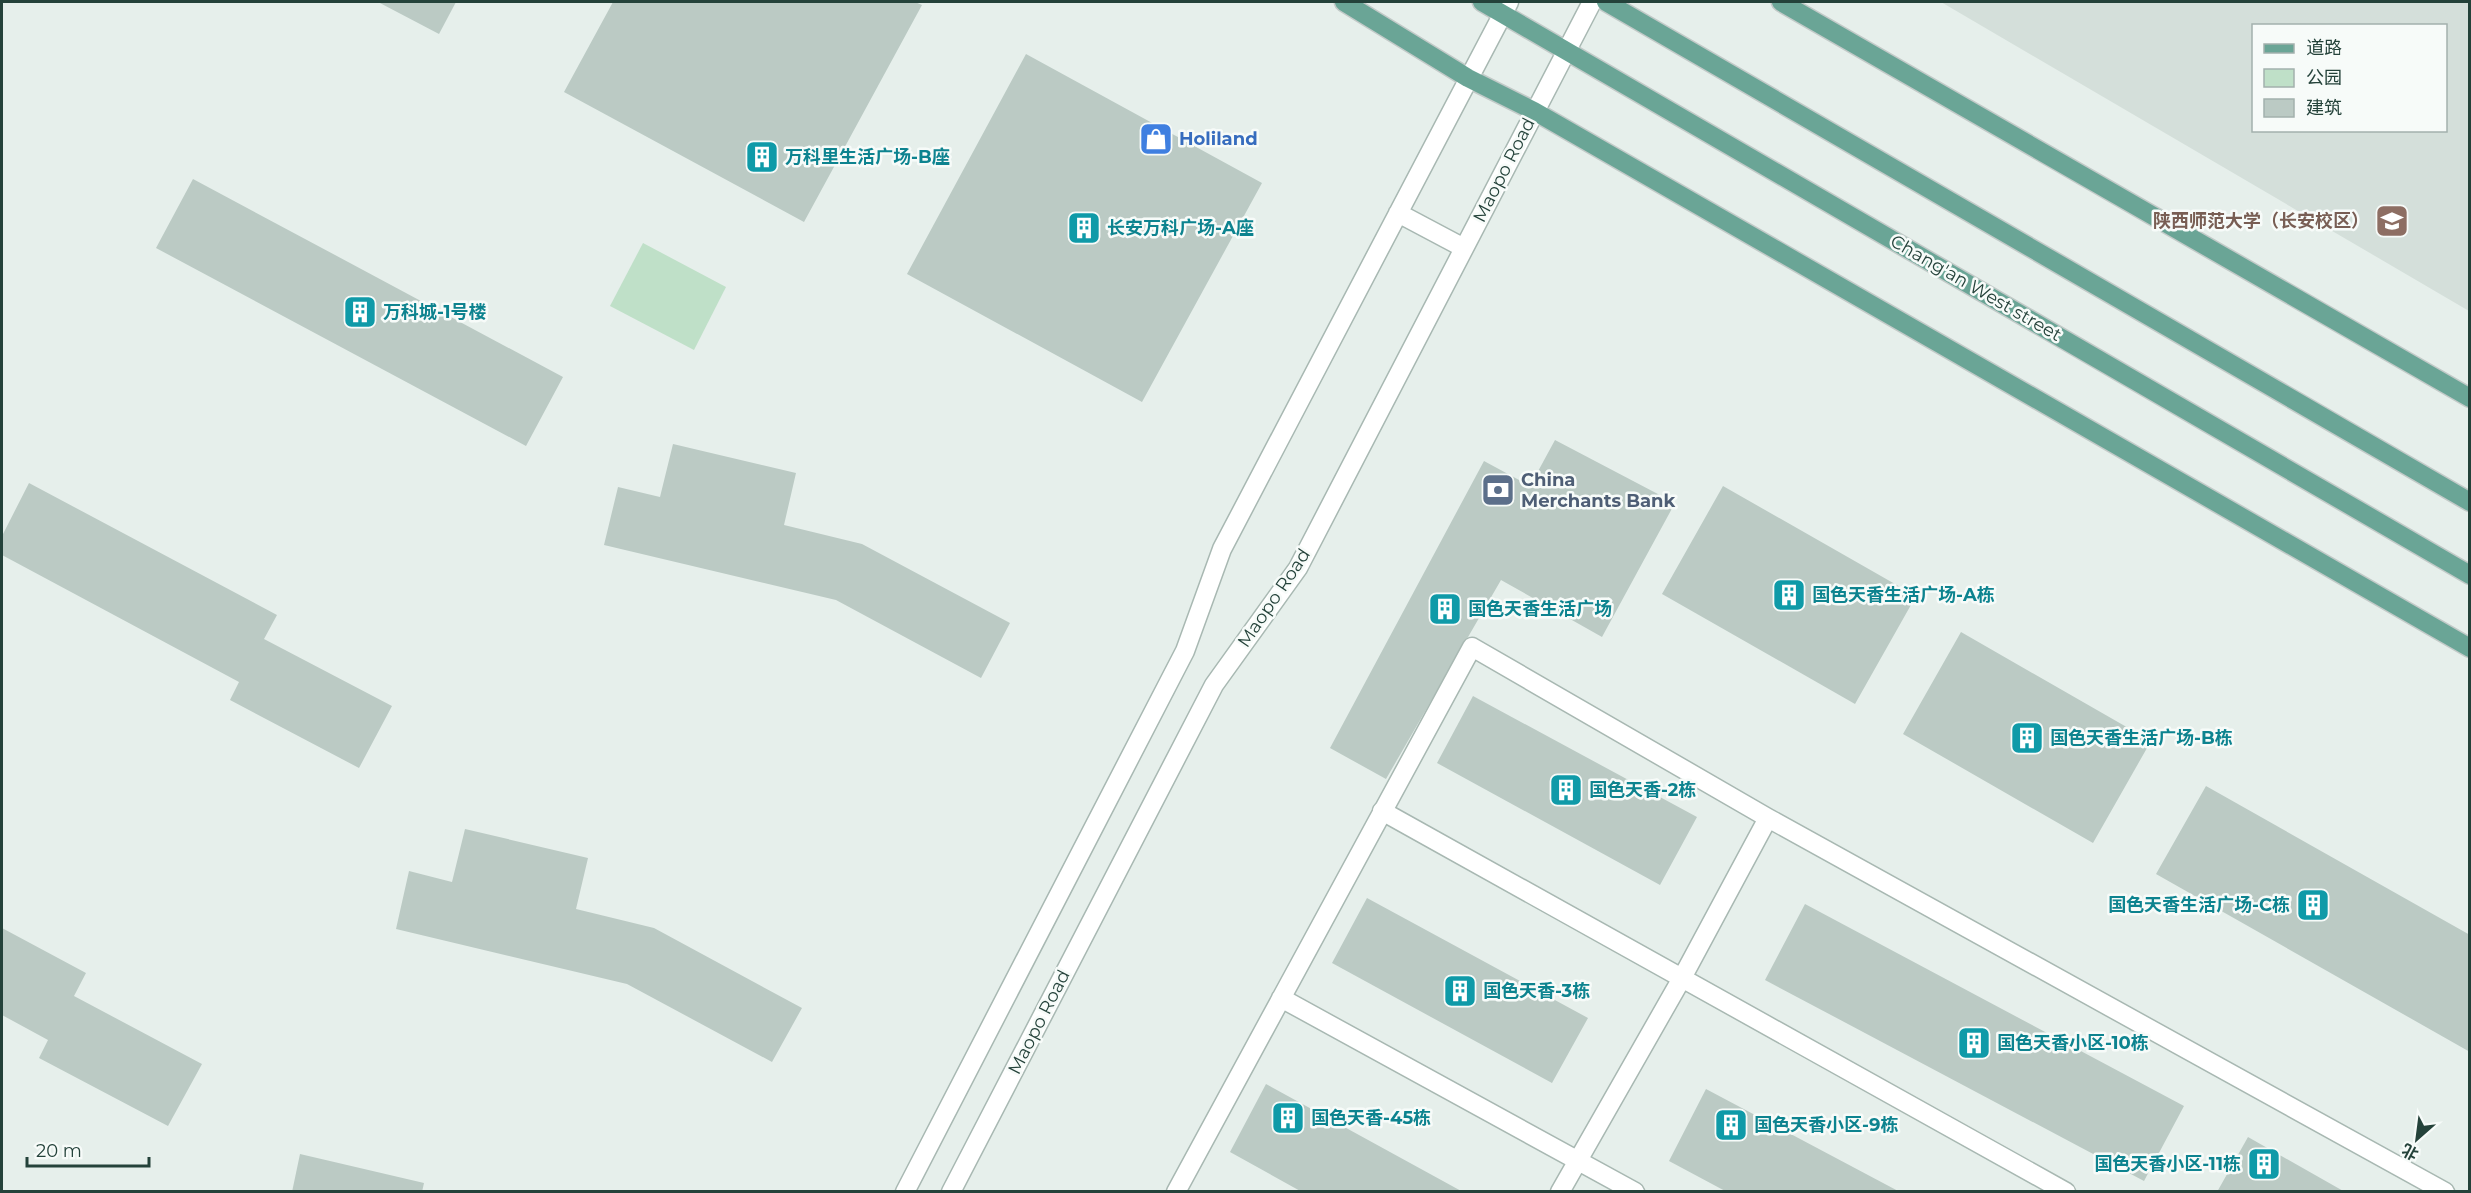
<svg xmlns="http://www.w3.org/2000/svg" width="2471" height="1193" font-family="Montserrat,'Noto Sans SC',sans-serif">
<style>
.built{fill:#d4dfda;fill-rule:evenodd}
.green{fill:#bfe0c8}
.building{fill:#bbcac4}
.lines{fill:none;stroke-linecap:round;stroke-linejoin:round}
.minor-casing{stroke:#a8b8b2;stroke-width:21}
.major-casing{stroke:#c2cac8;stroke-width:21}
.minor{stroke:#fff;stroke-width:18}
.major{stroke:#6aa596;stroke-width:18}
.labels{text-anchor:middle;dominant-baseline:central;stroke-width:5;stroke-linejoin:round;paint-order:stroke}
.shop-label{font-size:18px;font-weight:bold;fill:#366cbe;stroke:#f7fbf9;text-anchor:start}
.culture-label{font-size:18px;font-weight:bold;fill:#0d838f;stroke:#f7fbf9;text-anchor:start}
.street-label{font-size:18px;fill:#24423a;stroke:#f7fbf9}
.education-label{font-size:18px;font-weight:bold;fill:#785e54;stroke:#f7fbf9;text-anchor:end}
.service-label{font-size:18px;font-weight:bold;fill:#4e5e75;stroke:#f7fbf9;text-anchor:start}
</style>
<rect width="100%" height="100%" fill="#e6efeb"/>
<path class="built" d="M1941,2H2469V311ZM2254,26H2446V130H2254Z"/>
<path class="green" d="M643,243L726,287L694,350L610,306Z"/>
<path class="building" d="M378,2H456L439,34Z
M613,2H915L922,5L804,222L564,92Z
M1026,54L1262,183L1142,402L907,274Z
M193,179L563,377L526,446L156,248Z
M1555,440L1675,503L1602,637L1501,580L1386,779L1330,748L1484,461L1530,486Z
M673,444L796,473L784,525L862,544L1010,623L981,678L836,600L604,545L618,487L660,497Z
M29,483L277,615L264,639L392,706L359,768L230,700L239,682L2,555V536Z
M1723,486L1916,596L1855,704L1662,594Z
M1961,632L2151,741L2093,843L1903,734Z
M1473,696L1697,817L1660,885L1437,763Z
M2206,786L2470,935V1052L2156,874Z
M465,829L588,858L576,909L654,928L802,1008L772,1062L627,984L396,929L409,871L452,882Z
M1367,898L1588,1018L1552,1083L1332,963Z
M1805,904L2184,1106L2144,1181L1765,980Z
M2,928L86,973L74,996L202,1064L168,1126L39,1058L48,1040L2,1015Z
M1266,1084L1463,1192H1302L1230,1152Z
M1706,1089L1900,1192H1727L1669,1161Z
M2248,1137L2345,1192H2217Z
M300,1154L424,1183L422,1192H292Z"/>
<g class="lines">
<defs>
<path id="minor" d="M1398,213L1464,248
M1382,811L2066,1192
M1281,998L1635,1192
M905,1192L1185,651L1222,549L1509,2
M951,1192L1214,685L1298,568L1592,2
M1176,1192L1472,647L1768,818L2445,1192
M1560,1192L1682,978L1768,818"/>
<path id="major" d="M1344,2L1468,78L1534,111L2470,648
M1482,2L2470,575
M1606,2L2470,502
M1781,2L2470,398"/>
</defs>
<use href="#minor" class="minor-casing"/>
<use href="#major" class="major-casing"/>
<use href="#minor" class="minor"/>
<use href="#major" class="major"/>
</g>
<defs>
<symbol id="shop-square" viewBox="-11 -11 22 22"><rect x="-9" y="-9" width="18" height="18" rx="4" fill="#3f7fe0" stroke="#f7fbf9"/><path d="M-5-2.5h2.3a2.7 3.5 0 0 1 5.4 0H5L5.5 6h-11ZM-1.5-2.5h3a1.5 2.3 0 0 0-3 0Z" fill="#fff"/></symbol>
<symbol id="building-square" viewBox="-11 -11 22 22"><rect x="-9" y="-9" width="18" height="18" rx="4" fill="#0f9aa8" stroke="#f7fbf9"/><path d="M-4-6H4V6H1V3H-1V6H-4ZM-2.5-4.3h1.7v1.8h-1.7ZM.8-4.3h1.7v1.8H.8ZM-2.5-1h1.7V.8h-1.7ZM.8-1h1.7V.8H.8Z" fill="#fff"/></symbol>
<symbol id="university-square" viewBox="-11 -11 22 22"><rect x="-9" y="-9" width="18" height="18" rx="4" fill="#8d6e63" stroke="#f7fbf9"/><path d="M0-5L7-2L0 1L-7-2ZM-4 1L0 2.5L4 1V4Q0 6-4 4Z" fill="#fff"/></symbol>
<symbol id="bank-square" viewBox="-11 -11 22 22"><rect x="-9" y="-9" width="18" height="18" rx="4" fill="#5c6f8a" stroke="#f7fbf9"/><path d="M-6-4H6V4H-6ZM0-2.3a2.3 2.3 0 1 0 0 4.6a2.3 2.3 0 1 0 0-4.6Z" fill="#fff"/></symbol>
</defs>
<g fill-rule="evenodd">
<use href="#shop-square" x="1137" y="120" width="38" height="38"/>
<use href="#building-square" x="743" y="138" width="38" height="38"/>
<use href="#university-square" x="2373" y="202" width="38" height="38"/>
<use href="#building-square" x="1065" y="209" width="38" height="38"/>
<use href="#building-square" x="341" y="293" width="38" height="38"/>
<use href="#bank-square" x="1479" y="471" width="38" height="38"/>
<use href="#building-square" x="1770" y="576" width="38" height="38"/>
<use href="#building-square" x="1426" y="590" width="38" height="38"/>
<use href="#building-square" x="2008" y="719" width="38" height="38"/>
<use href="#building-square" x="1547" y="771" width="38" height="38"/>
<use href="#building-square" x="2294" y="886" width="38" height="38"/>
<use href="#building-square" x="1441" y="972" width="38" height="38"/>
<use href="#building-square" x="1955" y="1024" width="38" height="38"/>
<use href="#building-square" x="1269" y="1099" width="38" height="38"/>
<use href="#building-square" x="1712" y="1106" width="38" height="38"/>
<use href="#building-square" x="2245" y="1145" width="38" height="38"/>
</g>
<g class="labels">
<g class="shop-label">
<text x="1179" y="139">Holiland</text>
</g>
<g class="culture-label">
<text x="785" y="157">万科里生活广场-B座</text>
<text x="1107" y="228">长安万科广场-A座</text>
<text x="383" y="312">万科城-1号楼</text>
<text x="1812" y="595">国色天香生活广场-A栋</text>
<text x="1468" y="609">国色天香生活广场</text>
<text x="2050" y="738">国色天香生活广场-B栋</text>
<text x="1589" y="790">国色天香-2栋</text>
<text x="2290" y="905" text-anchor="end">国色天香生活广场-C栋</text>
<text x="1483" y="991">国色天香-3栋</text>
<text x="1997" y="1043">国色天香小区-10栋</text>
<text x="1311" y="1118">国色天香-45栋</text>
<text x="1754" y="1125">国色天香小区-9栋</text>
<text x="2241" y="1164" text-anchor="end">国色天香小区-11栋</text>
</g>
<g class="street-label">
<text transform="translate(1504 170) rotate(-63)">Maopo Road</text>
<text transform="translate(1976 288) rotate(30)">Chang'an West street</text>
<text transform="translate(1274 598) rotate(-56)">Maopo Road</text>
<text transform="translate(1039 1022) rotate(-63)">Maopo Road</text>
</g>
<g class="education-label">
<text x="2369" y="221">陕西师范大学（长安校区）</text>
</g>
<g class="service-label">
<text x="1521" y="480">China<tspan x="1521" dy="21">Merchants Bank</tspan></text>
</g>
</g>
<rect width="2471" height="1193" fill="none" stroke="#24423a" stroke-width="6"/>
<rect x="2252" y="24" width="195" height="108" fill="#f7fbf9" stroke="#a3b1ad" stroke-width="1.5"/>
<rect x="2264" y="44" width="30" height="9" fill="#6aa596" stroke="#a3b1ad" stroke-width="1.5"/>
<text x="2306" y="54" font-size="18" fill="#24423a">道路</text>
<rect x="2264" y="69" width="30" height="18" fill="#bfe0c8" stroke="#a3b1ad" stroke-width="1.5"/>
<text x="2306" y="84" font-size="18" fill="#24423a">公园</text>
<rect x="2264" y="99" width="30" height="18" fill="#bbcac4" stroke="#a3b1ad" stroke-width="1.5"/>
<text x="2306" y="114" font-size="18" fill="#24423a">建筑</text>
<g transform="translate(2417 1139) rotate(208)" stroke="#f7fbf9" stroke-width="4.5" paint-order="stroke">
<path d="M0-4.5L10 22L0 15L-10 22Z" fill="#24423a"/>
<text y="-9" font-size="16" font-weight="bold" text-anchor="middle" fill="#24423a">北</text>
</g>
<path d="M27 1157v9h122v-9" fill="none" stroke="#24423a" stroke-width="3"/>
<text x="36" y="1157" font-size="18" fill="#24423a" stroke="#f7fbf9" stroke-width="4.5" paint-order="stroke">20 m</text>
</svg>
